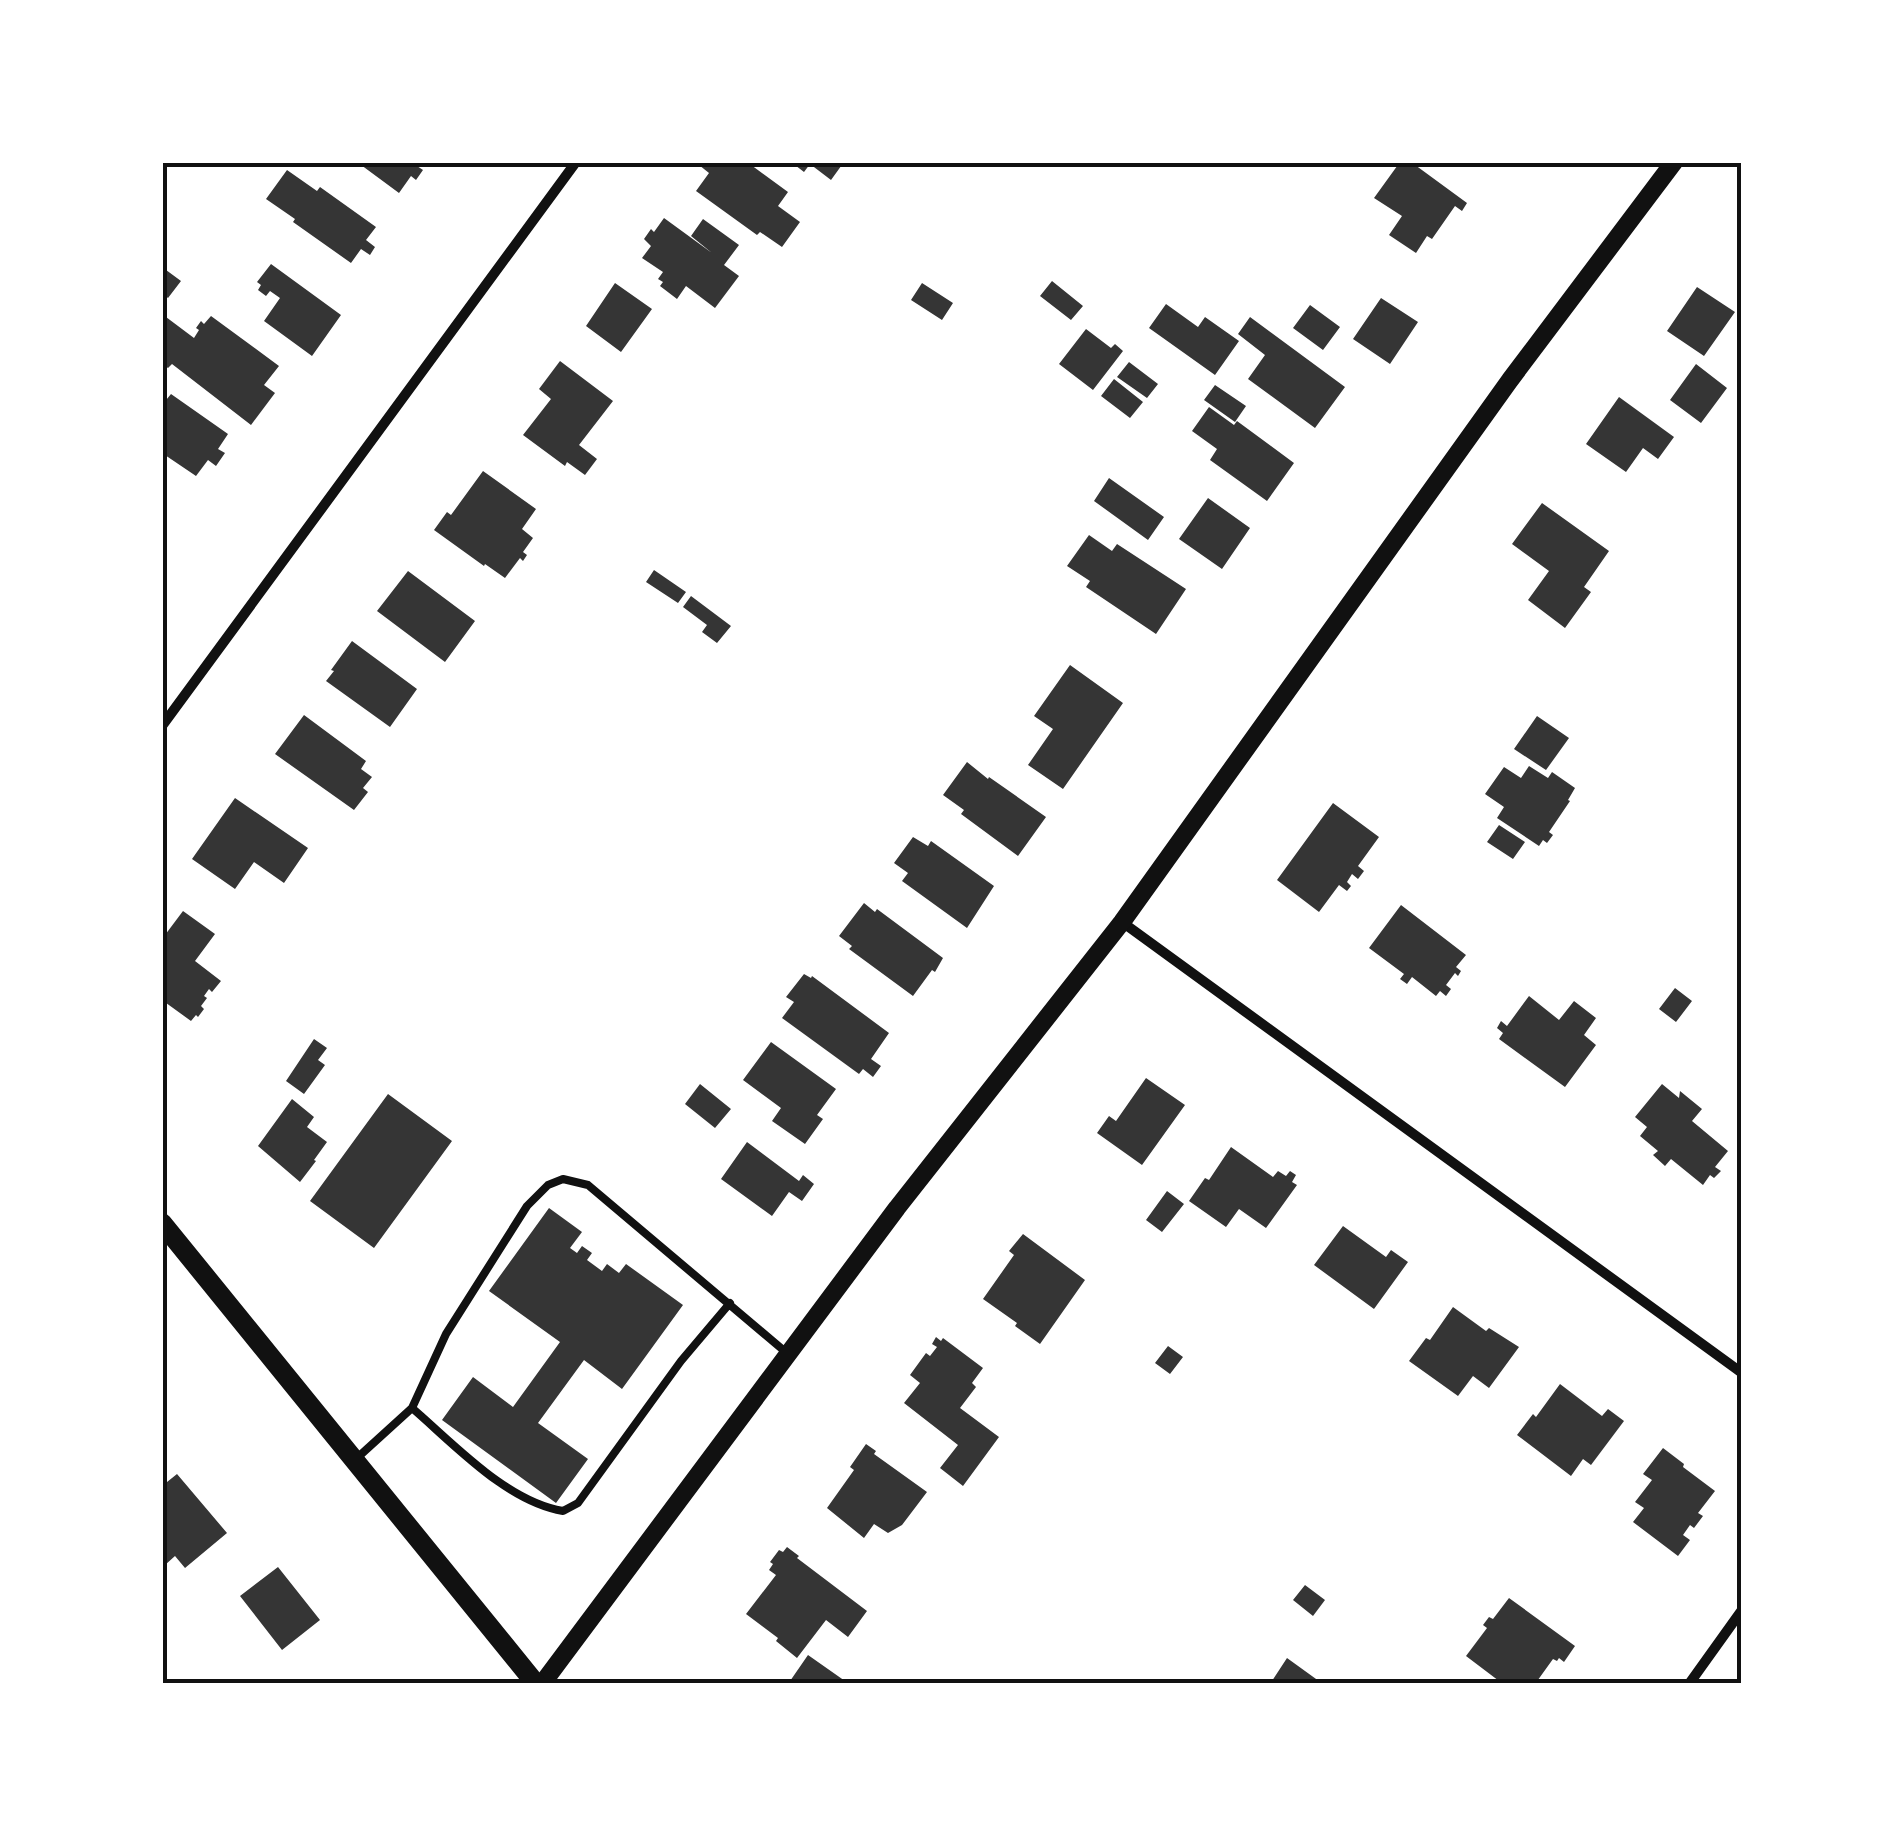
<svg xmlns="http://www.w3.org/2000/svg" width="1904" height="1846" font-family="'Roboto Condensed',sans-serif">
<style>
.building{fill:#353535}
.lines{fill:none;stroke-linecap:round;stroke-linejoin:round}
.service{stroke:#111;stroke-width:8}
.minor{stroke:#111;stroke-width:10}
.tertiary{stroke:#111;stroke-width:18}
.secondary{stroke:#111;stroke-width:20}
.neatline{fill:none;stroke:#111;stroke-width:4}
</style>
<rect width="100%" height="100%" fill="#fff"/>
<path class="building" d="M357,162H420L417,166L423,170L416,180L411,176L399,193Z
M701,162H747L788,192L778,206L800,222L782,247L760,232L757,235L696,191L709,173L699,165Z
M791,162H844L831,180L810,164L804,172Z
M1400,162H1411L1467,203L1462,211L1455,206L1432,239L1427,236L1416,253L1389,235L1402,216L1374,198Z
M287,170L317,191L320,187L376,227L366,240L375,247L370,255L361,249L351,263L293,222L295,219L266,199Z
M664,218L712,253L691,236L703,219L739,245L724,265L739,276L715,308L686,286L677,299L660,286L663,282L658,279L663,272L642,258L651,246L644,239L651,229L654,232Z
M271,264L341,315L312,356L264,321L280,298L270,291L266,296L258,290L261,285L257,282Z
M162,267L181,281L168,298L162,293Z
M1052,281L1083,306L1071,320L1040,296Z
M615,283L652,309L621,352L586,326Z
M922,283L953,303L942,320L911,300Z
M1697,287L1735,312L1704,356L1667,331Z
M1381,298L1418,322L1390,364L1353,339Z
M1166,304L1198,327L1205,317L1239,341L1215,375L1149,328Z
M1310,305L1340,327L1323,350L1293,328Z
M162,314L194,338L199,330L196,328L201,321L204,324L211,316L279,366L264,385L275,393L251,425L172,364L168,368L162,364Z
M1250,317L1345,387L1315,428L1248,379L1265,355L1238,334Z
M1086,329L1111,348L1115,344L1123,351L1093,390L1059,364Z
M560,361L613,401L579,445L597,459L585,475L567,462L565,466L523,435L551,399L539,389Z
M1129,362L1158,384L1147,398L1117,377Z
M1696,364L1727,388L1701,423L1670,400Z
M1114,379L1143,402L1130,418L1101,396Z
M1215,385L1246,406L1235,422L1204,400Z
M171,394L228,434L218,449L225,453L216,466L208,460L196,476L162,453V405Z
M1619,397L1674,437L1658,459L1643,448L1626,472L1586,444Z
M1209,407L1234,425L1237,421L1294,463L1267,501L1210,460L1217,449L1192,431Z
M483,471L536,509L522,529L533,538L523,552L527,555L523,561L520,558L505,578L485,564L484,566L434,530L447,512L451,515Z
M1109,478L1164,517L1148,540L1094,501Z
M1208,498L1250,528L1222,569L1179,539Z
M1542,503L1609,551L1584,587L1591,592L1565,628L1528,600L1549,571L1512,544Z
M1089,535L1112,551L1117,544L1186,589L1156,634L1086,587L1090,581L1067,566Z
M654,570L686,592L678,603L646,582Z
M408,571L475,621L445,662L377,611Z
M691,596L731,626L717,643L702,632L707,625L683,607Z
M352,641L417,689L390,727L326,681L334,671L331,670Z
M1070,665L1123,703L1063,789L1028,765L1053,729L1034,716Z
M304,715L366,761L361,769L372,777L363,788L368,792L354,810L275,754Z
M1537,716L1569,738L1546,770L1514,749Z
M967,762L988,779L989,777L1046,817L1018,856L961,814L964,810L943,795Z
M1529,766L1548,778L1552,772L1575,788L1568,800L1570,801L1549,832L1553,835L1547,843L1543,840L1539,846L1497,818L1504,807L1485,794L1504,767L1521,778Z
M235,798L308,848L284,883L254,862L235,889L192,859Z
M1333,803L1379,837L1358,866L1364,871L1358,879L1352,874L1347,882L1351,886L1347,891L1339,885L1319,912L1277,880Z
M1499,825L1525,842L1513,859L1487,842Z
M913,837L928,846L931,841L994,886L967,928L902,881L908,873L894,863Z
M864,903L875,912L877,909L943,958L935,972L932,970L913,996L849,949L852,946L839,936Z
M1401,905L1466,955L1456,967L1461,971L1458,976L1455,973L1446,985L1451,989L1446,996L1440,991L1436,996L1412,977L1407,984L1400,979L1404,974L1369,948Z
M183,911L215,934L195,961L221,981L212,992L209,989L204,996L207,998L201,1006L204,1009L198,1017L196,1015L191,1021L162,1000V939Z
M804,974L811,978L812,976L889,1033L871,1059L881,1066L873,1077L863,1069L859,1074L782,1018L794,1002L786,997Z
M1675,988L1692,1001L1676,1022L1659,1009Z
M1529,996L1559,1020L1574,1001L1596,1018L1584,1035L1596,1045L1565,1087L1499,1039L1503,1033L1497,1028L1501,1021L1507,1026Z
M314,1039L327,1048L318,1060L325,1065L304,1094L286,1081Z
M771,1042L836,1089L817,1115L823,1119L805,1144L772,1121L781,1108L743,1080Z
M1146,1078L1185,1105L1142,1165L1097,1133L1109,1116L1116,1121Z
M700,1084L731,1109L715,1128L685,1104Z
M1662,1084L1679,1098L1680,1091L1702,1109L1692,1121L1728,1151L1715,1167L1721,1171L1714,1178L1710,1175L1703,1185L1671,1159L1665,1166L1653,1155L1658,1151L1640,1136L1647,1127L1635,1117Z
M388,1094L452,1141L374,1248L310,1201Z
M292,1099L314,1117L307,1127L327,1142L314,1160L316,1161L300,1182L258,1146Z
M747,1142L799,1181L803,1175L814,1184L802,1201L789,1192L772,1216L721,1179Z
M1231,1147L1273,1177L1278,1171L1286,1176L1290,1171L1296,1175L1292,1182L1297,1185L1266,1228L1239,1209L1226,1227L1189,1201L1205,1178L1209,1180Z
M1167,1191L1184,1204L1162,1232L1146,1220Z
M549,1208L582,1232L570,1248L577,1253L582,1246L592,1253L587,1260L602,1271L607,1264L619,1273L626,1264L683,1305L622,1389L584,1360L538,1423L588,1459L556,1503L442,1420L473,1377L513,1407L560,1342L489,1291Z
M1343,1226L1386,1257L1391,1250L1408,1262L1374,1309L1314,1265Z
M1023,1234L1085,1280L1040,1344L1015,1326L1017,1323L983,1299L1014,1255L1009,1251Z
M1453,1307L1486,1331L1489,1328L1519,1347L1489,1388L1473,1376L1458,1396L1409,1361L1426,1338L1430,1340Z
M936,1337L941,1341L943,1338L983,1368L972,1383L976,1387L960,1408L999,1437L963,1486L940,1468L958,1445L904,1403L920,1383L910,1375L926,1353L930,1356L937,1347L932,1344Z
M1168,1346L1183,1357L1170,1374L1155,1363Z
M1560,1384L1602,1416L1608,1409L1624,1421L1591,1465L1583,1459L1571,1476L1517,1435L1533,1414L1536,1417Z
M866,1444L876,1451L874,1454L927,1492L902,1525L888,1533L874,1524L864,1538L827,1508L854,1470L850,1467Z
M1663,1448L1684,1464L1683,1467L1715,1491L1698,1513L1703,1516L1694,1528L1690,1525L1683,1535L1690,1540L1678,1556L1633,1522L1644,1508L1635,1502L1652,1480L1643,1474Z
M177,1474L227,1533L185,1568L175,1556L165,1565L162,1562V1486Z
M787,1547L799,1556L797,1558L867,1611L848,1637L826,1620L797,1658L776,1641L778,1638L746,1614L776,1575L769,1570L773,1564L770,1562L779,1550L783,1552Z
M278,1567L320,1620L282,1650L240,1596Z
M1305,1585L1325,1600L1313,1616L1293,1600Z
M1509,1598L1575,1646L1564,1662L1559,1658L1557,1661L1553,1659L1535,1684H1503L1466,1656L1487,1628L1483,1625L1489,1617L1493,1619Z
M808,1655L845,1681L843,1684H788Z
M1287,1658L1323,1684H1270Z"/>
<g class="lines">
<path class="service" d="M412,1408C454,1444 507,1502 563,1511L578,1503L681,1361L730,1303
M357,1458L412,1408L446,1334L527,1206L548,1185L563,1179L588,1185L788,1354"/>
<path class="minor" d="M162,726L576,162
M1122,922L1742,1373
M1689,1684L1742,1610"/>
<path class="tertiary" d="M542,1684L897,1208L1122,922L1510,380L1674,162"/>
<path class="secondary" d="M162,1223L536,1684"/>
</g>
<rect width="1904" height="1846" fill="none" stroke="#ffffff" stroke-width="330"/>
<rect x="165" y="165" width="1574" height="1516" class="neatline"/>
</svg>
